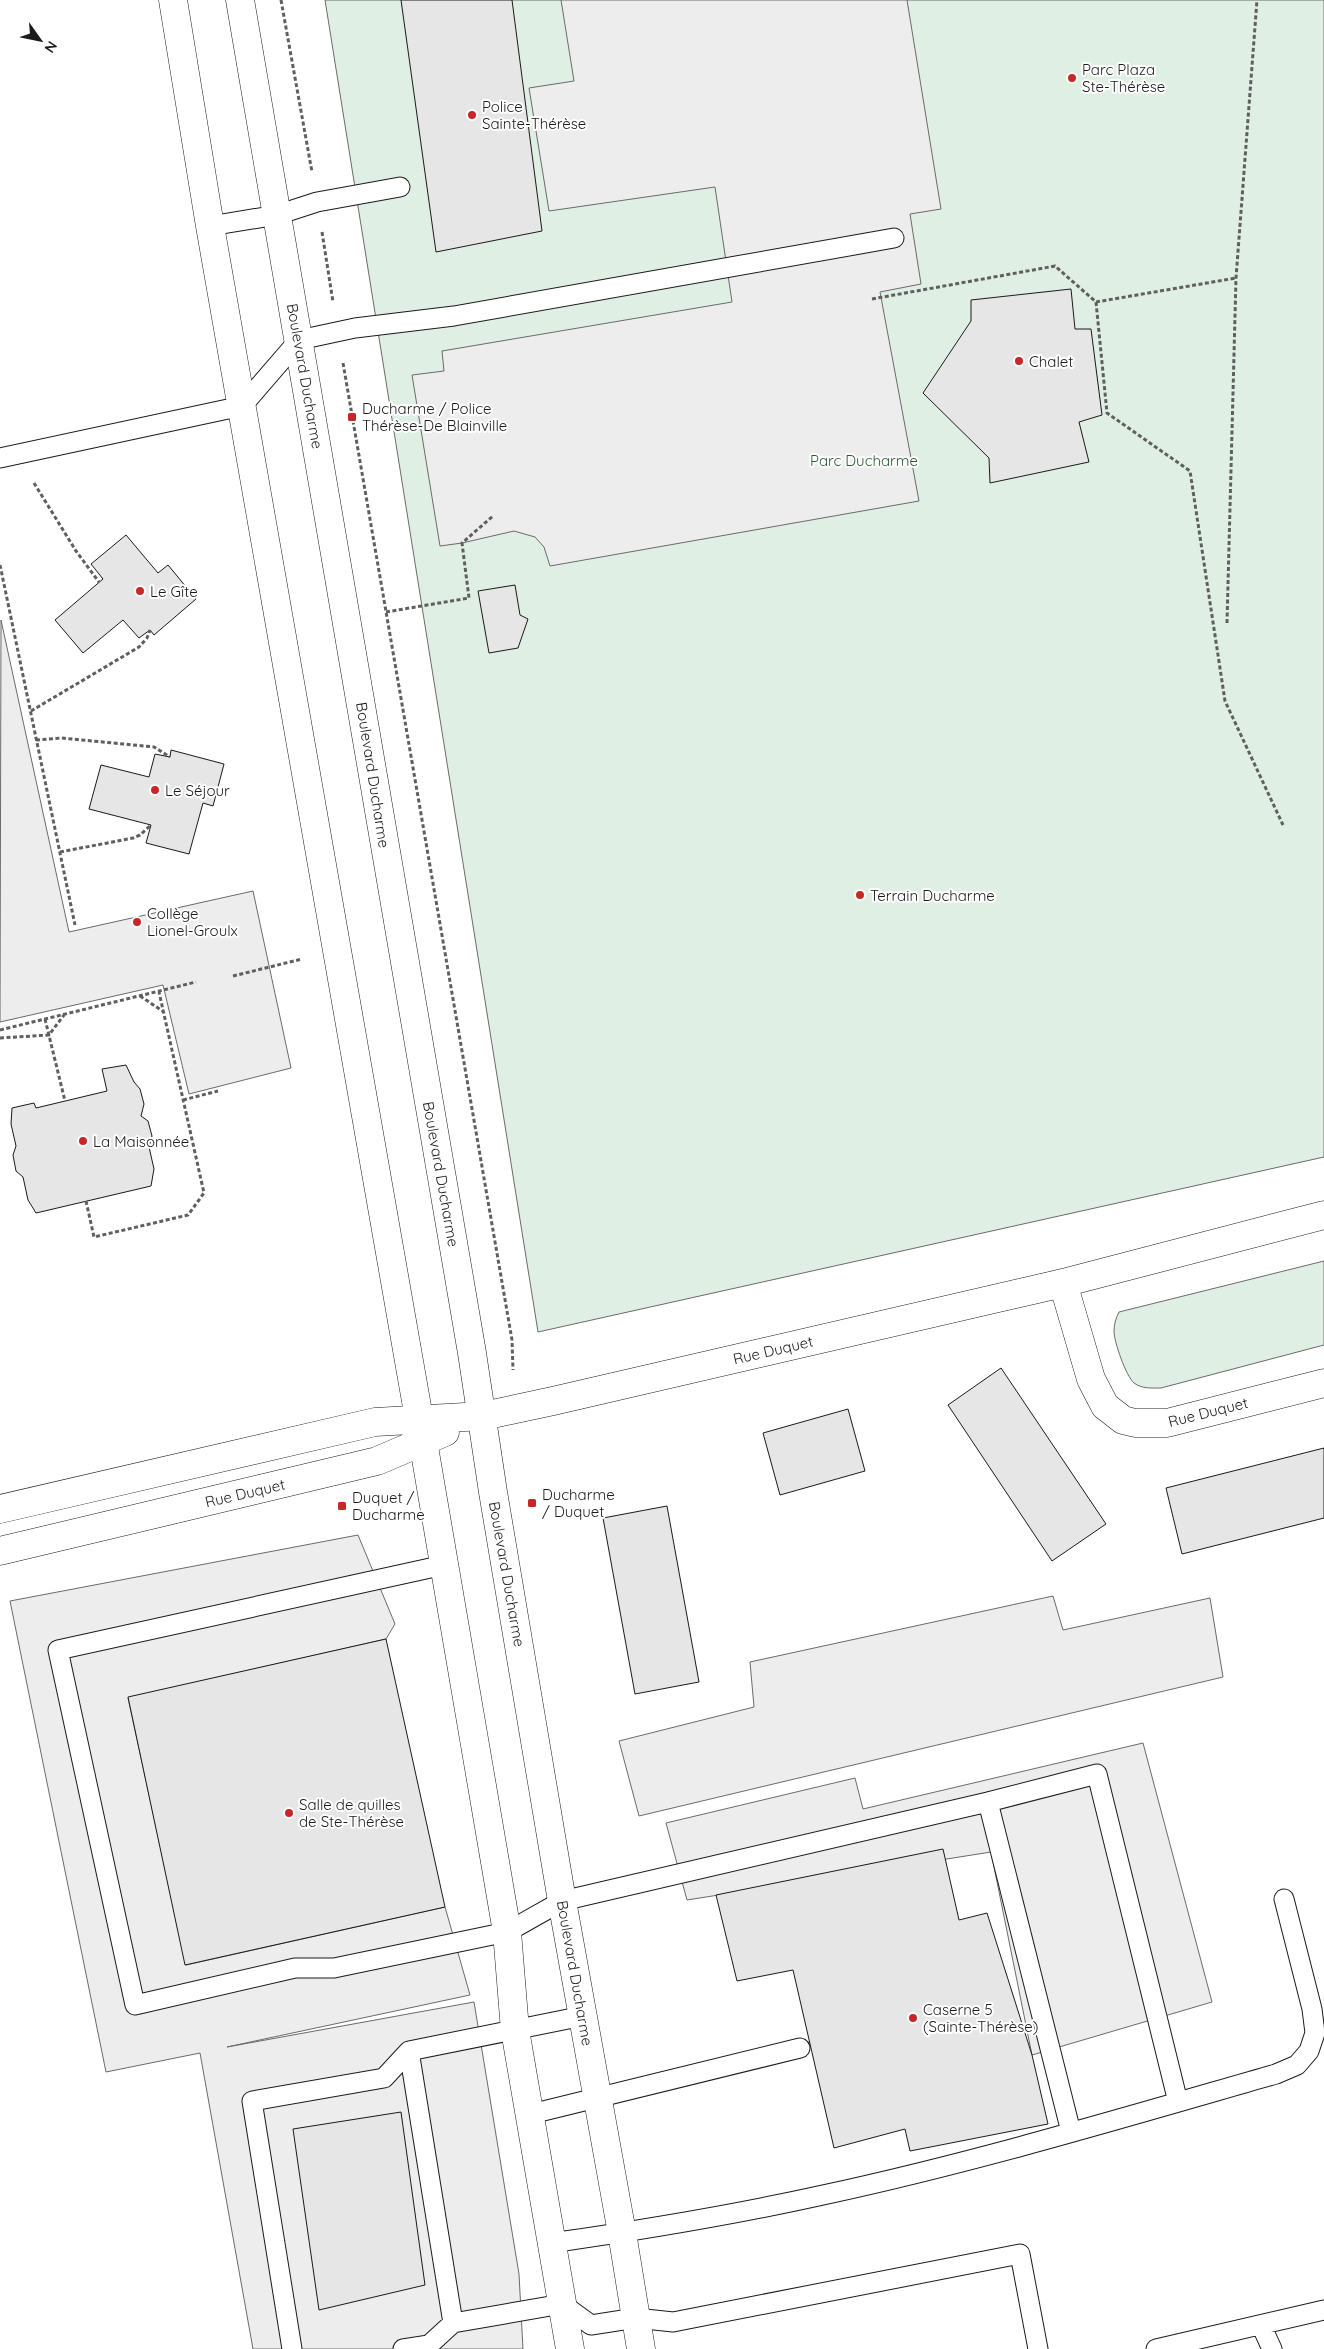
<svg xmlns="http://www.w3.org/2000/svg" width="1324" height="2349" font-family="Quicksand,sans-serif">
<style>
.green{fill:#e0efe3;stroke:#6a6a6a}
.parking{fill:#ededed;stroke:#6a6a6a}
.building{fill:#e6e6e6;stroke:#1a1a1a}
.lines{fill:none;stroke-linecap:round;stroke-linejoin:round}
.lane-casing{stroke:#1a1a1a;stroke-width:21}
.street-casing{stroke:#1a1a1a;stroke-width:29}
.secondary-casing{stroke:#1a1a1a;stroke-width:29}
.path{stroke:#5f5f5f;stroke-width:3;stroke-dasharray:4 2.5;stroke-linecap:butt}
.lane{stroke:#fff;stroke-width:19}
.street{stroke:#fff;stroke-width:28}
.secondary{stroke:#fff;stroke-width:28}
.poi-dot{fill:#c62828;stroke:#fff;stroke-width:2}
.labels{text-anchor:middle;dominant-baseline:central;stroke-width:4;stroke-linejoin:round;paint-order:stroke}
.poi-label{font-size:15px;fill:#1a1a1a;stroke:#fff;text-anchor:start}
.street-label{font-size:15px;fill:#1a1a1a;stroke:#fff}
.park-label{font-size:15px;fill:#2b5a34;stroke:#fff}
</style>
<rect width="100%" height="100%" fill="#fff"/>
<path class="green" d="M325,0H1324V1157L538,1332Z
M1324,1261V1345L1161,1388C1152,1388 1142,1389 1134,1383C1126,1376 1114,1342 1114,1331C1114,1324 1116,1318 1119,1312Z"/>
<path class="parking" d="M561,0H907L941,209L910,214L921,284L880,292L919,501L550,566L544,547L535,537L514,531L462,543L440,546L412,375L444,371L442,351L732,302L715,187L549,211L529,88L574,81Z
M1,620L69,932L253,891L291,1068L189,1094L163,985L0,1022Z
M358,1535L395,1624L386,1639L128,1698L186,1965L445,1907L470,1995L227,2047L474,2002L519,2274L523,2349H253L200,2053L106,2072L10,1601Z
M1053,1596L1063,1630L1210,1598L1223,1677L639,1816L619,1741L754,1707L750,1662Z
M1143,1743L1212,2002L1032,2055L991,1852L687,1900L666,1823L855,1778L863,1809Z"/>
<path class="building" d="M401,0H512L542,231L436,252Z
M1071,289L1075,329H1091L1102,415L1079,422L1089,462L990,483L989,458L923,393L971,321V300Z
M126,535L158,573L168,565L196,599L154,635L150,630L139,638L123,620L83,653L55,620L103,579L91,564Z
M515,585L520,615L528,619L518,648L489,653L478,591Z
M171,750L224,764L213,806L203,803L189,854L146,843L151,825L89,809L101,765L149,777L155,754L170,757Z
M126,1065L134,1082L140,1089L144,1104L141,1116L148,1121L152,1136L149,1147L154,1169L151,1186L36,1213L28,1200L23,1177L16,1171L13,1155L16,1146L11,1124L12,1108L34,1103L36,1108L107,1091L102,1069Z
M1001,1368L1106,1524L1052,1561L948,1405Z
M848,1409L865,1471L780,1495L763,1433Z
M1324,1448V1518L1182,1554L1166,1488Z
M667,1506L699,1682L635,1694L603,1518Z
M386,1639L445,1907L185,1965L128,1697Z
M943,1849L959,1920L987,1913L1032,2055L1048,2124L910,2151L905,2129L834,2148L793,1970L737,1981L716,1895Z
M401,2112L425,2285L319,2310L293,2129Z"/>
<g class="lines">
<defs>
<path id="lane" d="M210,226L277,215L317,202L400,187
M0,458L242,406L299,340L355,328L454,316L894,238
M444,1565L58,1650L135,2005L295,1968H334L507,1932L562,1901L988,1802L1097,1774L1178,2102
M988,1802L1071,2132
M583,2016L409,2051L453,2323L562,2304L591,2325L636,2318L673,2322L1020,2254L1038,2349
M531,2114L800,2048
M551,2243C642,2230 733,2215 823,2195C976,2162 1126,2117 1276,2074L1297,2065L1309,2051L1315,2033L1312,2009L1284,1899
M1261,2325L1272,2349
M292,2349L252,2101L384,2078L409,2051
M403,2349L429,2345L453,2323
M1156,2349L1324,2310"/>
<path id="street" d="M1063,1283L1091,1379L1105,1406L1123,1420L1135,1423H1167L1324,1383
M0,1509L375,1422L483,1416L553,1401L1063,1283L1324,1215
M0,1551L377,1461L445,1432"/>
<path id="secondary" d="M173,0L210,226L423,1441L507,1932L515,2030L570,2349
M240,0L472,1353L493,1492L562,1901L622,2233L641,2349"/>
</defs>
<use href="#lane" class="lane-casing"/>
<use href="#street" class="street-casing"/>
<use href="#secondary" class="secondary-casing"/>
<path class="path" d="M281,0L312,172
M322,232L333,302
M872,299L1055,266L1096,302L1236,278
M1096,302L1107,413L1190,471L1225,701L1283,825
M343,363L512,1340L513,1370
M34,483L76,551L99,582
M0,565L75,925
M386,612L469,598L462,543L493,516
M1227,623L1236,278L1257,0
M31,711L139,647L147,638L150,630
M36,740L61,738L154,747L170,757
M60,852L133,838L140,835L151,825
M233,976L302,959
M140,996L164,1012
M45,1019L65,1101
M0,1030L196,982
M0,1038L49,1035L64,1015
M183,1100L218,1091
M86,1201L94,1237L188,1215L204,1193L159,992"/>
<use href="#lane" class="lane"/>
<use href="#street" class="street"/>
<use href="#secondary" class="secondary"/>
</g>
<g class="poi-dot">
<circle cx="1072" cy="78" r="5"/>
<circle cx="472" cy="115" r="5"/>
<circle cx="1019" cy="361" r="5"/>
<rect x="347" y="412" width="10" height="10" rx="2.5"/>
<circle cx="140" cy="591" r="5"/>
<circle cx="155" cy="790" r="5"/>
<circle cx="860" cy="895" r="5"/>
<circle cx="137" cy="922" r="5"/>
<circle cx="83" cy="1141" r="5"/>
<rect x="527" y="1498" width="10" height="10" rx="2.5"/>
<rect x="337" y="1501" width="10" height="10" rx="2.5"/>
<circle cx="289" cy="1813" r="5"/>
<circle cx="913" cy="2018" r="5"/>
</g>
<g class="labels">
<g class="poi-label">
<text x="1082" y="69">Parc Plaza<tspan x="1082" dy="17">Ste-Thérèse</tspan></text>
<text x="482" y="106">Police<tspan x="482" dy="17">Sainte-Thérèse</tspan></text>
<text x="1029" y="361">Chalet</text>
<text x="362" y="408">Ducharme / Police<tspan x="362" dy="17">Thérèse-De Blainville</tspan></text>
<text x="150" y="591">Le Gîte</text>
<text x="165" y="790">Le Séjour</text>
<text x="870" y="895">Terrain Ducharme</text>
<text x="147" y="913">Collège<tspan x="147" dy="17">Lionel-Groulx</tspan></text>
<text x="93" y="1141">La Maisonnée</text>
<text x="542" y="1494">Ducharme<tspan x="542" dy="17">/ Duquet</tspan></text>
<text x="352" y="1497">Duquet /<tspan x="352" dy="17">Ducharme</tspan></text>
<text x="299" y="1804">Salle de quilles<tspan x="299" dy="17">de Ste-Thérèse</tspan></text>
<text x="923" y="2009">Caserne 5<tspan x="923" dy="17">(Sainte-Thérèse)</tspan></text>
</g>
<g class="street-label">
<text transform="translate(305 376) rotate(80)">Boulevard Ducharme</text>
<text transform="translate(373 775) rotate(81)">Boulevard Ducharme</text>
<text transform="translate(441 1174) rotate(80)">Boulevard Ducharme</text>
<text transform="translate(773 1350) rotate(-13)">Rue Duquet</text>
<text transform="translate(1208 1412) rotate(-14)">Rue Duquet</text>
<text transform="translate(245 1493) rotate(-13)">Rue Duquet</text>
<text transform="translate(507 1574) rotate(80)">Boulevard Ducharme</text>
<text transform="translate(575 1973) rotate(80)">Boulevard Ducharme</text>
</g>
<g class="park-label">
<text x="864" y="460">Parc Ducharme</text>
</g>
</g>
<g transform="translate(40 40) rotate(123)" stroke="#ffffff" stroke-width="4" paint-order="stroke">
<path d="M0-4L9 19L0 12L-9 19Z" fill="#1a1a1a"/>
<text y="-8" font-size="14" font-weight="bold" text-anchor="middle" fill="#1a1a1a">N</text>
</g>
</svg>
